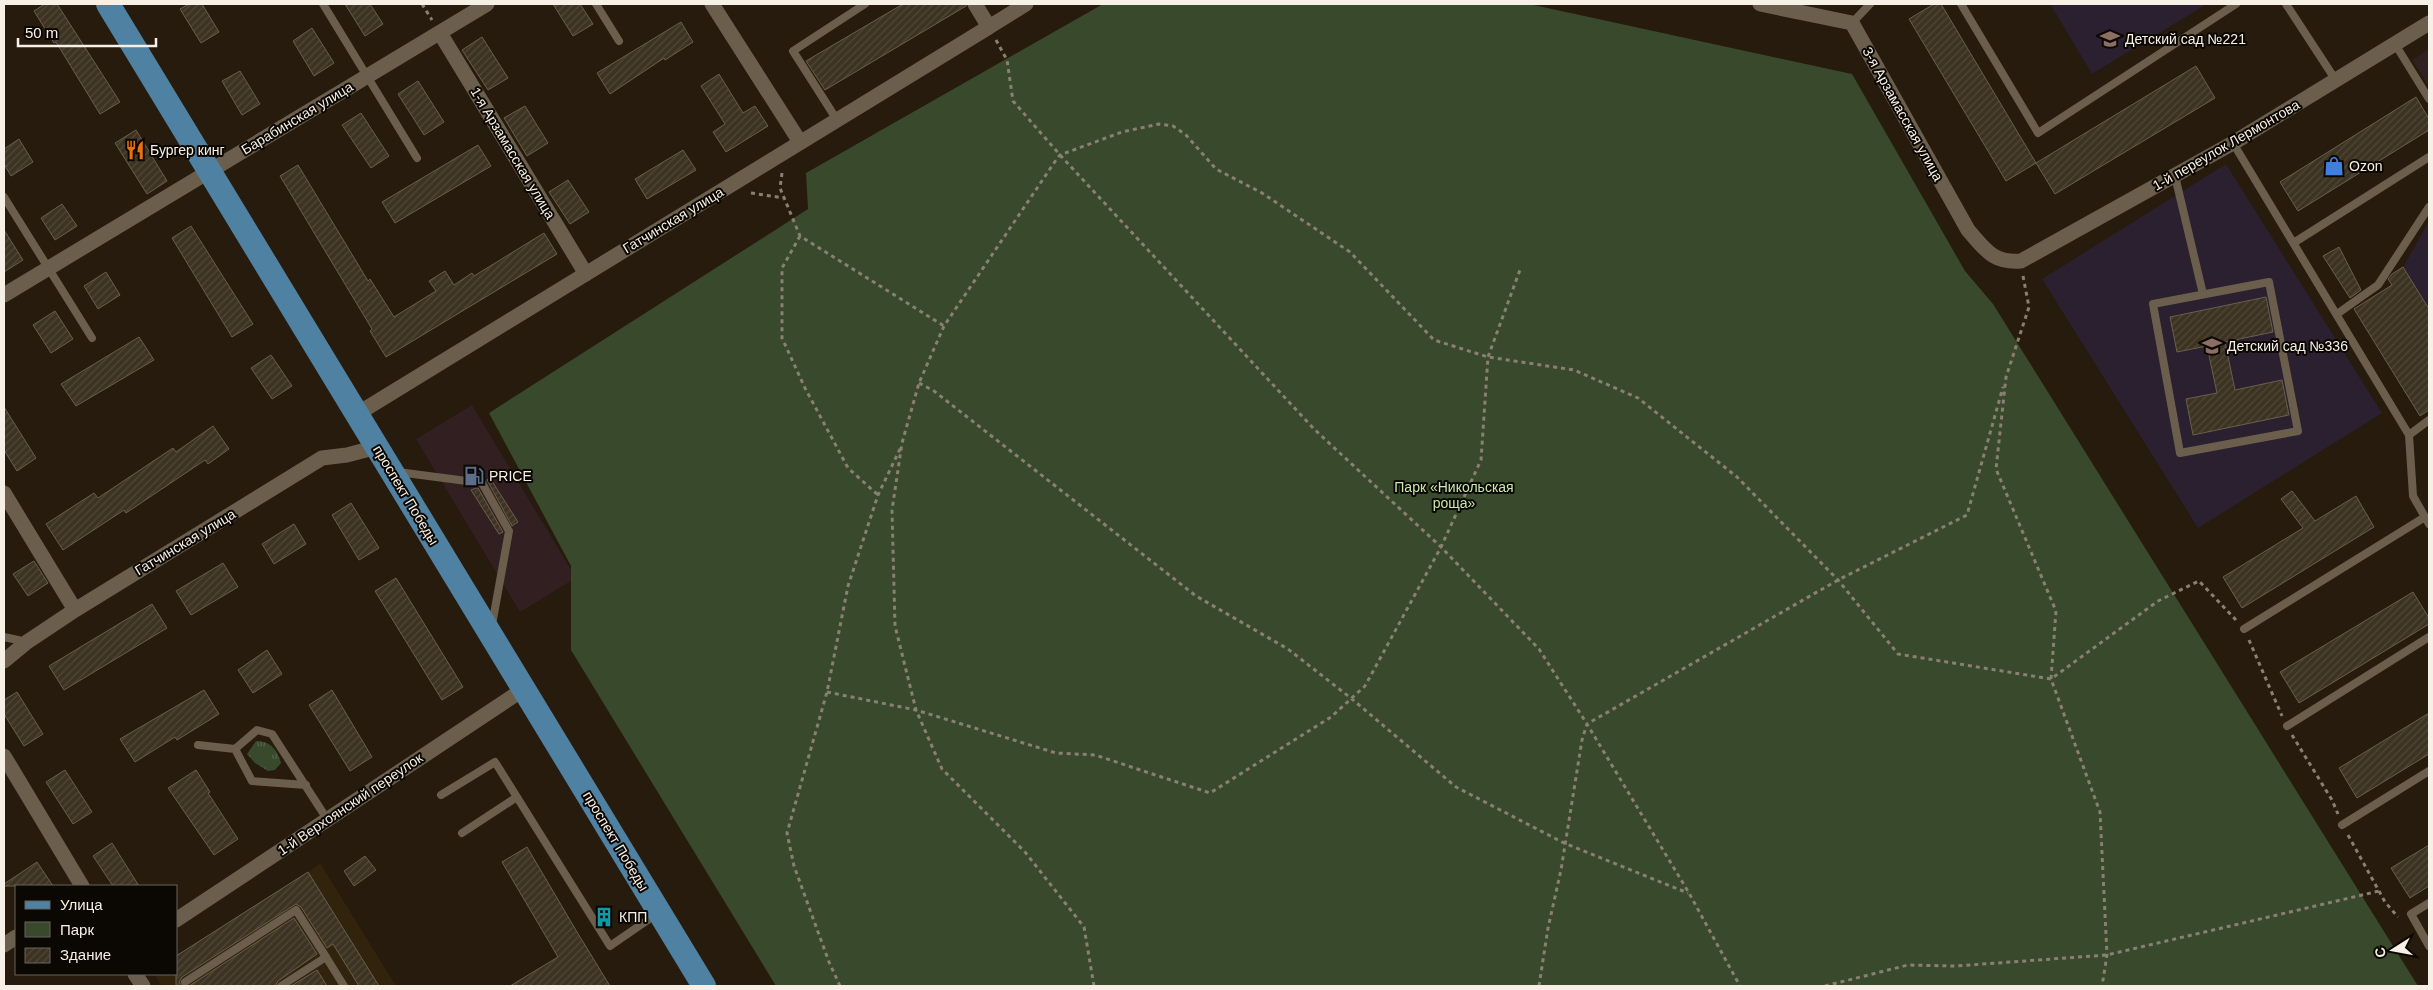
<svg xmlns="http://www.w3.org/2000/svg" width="2433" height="990" font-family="Helvetica,sans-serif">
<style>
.commercial{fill:#321f21}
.built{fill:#31230c}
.education{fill:#2a202f}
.grass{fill:url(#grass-tufts)}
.park{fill:#39492c}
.building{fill:url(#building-hatch);stroke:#6a5f4d}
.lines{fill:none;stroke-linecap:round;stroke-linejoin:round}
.path{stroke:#898073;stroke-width:3;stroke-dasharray:4 4;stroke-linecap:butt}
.service{stroke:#6b5e4c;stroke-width:8}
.minor{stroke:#6b5e4c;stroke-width:15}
.primary{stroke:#4f81a2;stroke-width:24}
.labels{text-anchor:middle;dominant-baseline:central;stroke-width:4;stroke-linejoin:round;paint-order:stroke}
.poi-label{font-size:14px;fill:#f7f0e6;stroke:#0b0703;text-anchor:start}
.street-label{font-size:14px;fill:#f7f0e6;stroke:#0b0703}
.park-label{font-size:14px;fill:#c6e8ab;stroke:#0b0703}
</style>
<defs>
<pattern id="grass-tufts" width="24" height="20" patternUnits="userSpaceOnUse" patternTransform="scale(1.25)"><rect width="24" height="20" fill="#39492c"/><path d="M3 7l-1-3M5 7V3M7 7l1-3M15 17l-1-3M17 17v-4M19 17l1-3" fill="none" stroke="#56644b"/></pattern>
<pattern id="building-hatch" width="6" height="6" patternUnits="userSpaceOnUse" patternTransform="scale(1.25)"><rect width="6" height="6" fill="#3d3322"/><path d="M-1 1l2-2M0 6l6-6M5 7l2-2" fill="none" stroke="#504737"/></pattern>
</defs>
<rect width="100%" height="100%" fill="#261b0c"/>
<path class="commercial" d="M2429,49V86L2412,60Z
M472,405L576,578L520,612L416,439Z"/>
<path class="built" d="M320,863L396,986H162L154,974H176Z"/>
<path class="education" d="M2050,4H2207L2092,74Z
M2226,164L2382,413L2198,528L2042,279Z
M2429,221V370L2401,324L2428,308L2403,267Z"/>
<path class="grass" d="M256,741C271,741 277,750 281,763L275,770L268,771L255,763L247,754Z"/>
<path class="park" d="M1103,4H1529L1852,74L1965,271L1993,304L2418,986H776L571,650V566L489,413L808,209L806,173Z"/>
<path class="building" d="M45,4H57L120,102L100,114L56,42L54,43L34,11Z
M189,4H202L219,32L201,43L180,9Z
M345,4H370L383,24L365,36Z
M553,4H580L593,24L573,36Z
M903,4H966V6L825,90L806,61Z
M1934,4H1941L2036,163L2006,181L1909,19Z
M681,22L693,42L665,60L664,58L610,94L597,73Z
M312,28L334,63L314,76L293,41Z
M482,37L508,78L488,90L462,50Z
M2196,66L2215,98L2055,194L2036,163Z
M240,71L260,104L242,115L222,81Z
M719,74L743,113L755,106L768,126L726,152L713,132L725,124L701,86Z
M418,81L444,122L424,135L398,94Z
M2416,97L2429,119V130L2298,211L2280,182Z
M525,106L548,143L527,156L504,118Z
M361,113L389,156L371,168L342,125Z
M136,130L167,181L147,194L115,143Z
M19,139L33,162L11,176L4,164V149Z
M478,145L491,166L395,223L382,202Z
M683,150L696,170L647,199L635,179Z
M298,165L368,281L370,279L394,317L436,291L429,281L445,271L454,285L472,273L474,276L544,233L557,254L386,357L370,331L372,329L280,176Z
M568,180L589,212L570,224L549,192Z
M62,204L77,226L55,240L41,218Z
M191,226L253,324L232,337L172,238Z
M4,230L23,260L4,272Z
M2339,247L2361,290L2350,298L2323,256Z
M2403,267L2429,309V410L2420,416L2354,309L2392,285L2388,279L2392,274Z
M106,272L120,295L98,309L84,286Z
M2266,297L2273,332L2225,342L2235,390L2282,380L2289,415L2193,435L2186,399L2217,393L2207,346L2177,352L2170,317Z
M55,311L73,339L51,353L33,325Z
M139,337L154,360L76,406L61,384Z
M271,355L292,386L272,399L251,368Z
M4,407L36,458L17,471L4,450Z
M213,426L229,449L208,464L205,460L126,513L124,510L63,550L46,524L94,493L98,498L173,448L176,452Z
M490,478L518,522L512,526L487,480Z
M476,488H478L503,532L499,534L471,490Z
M2292,491L2315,521L2356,496L2374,527L2242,608L2223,577L2303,528L2281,499Z
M351,503L379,548L359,560L332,515Z
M294,524L306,544L274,564L262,544Z
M34,561L48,583L28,596L13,574Z
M223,563L238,587L191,615L176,591Z
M396,578L463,687L442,700L375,591Z
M2413,592L2429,618V624L2299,703L2280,672Z
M152,604L167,628L64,690L49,666Z
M267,650L282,674L253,693L238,670Z
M204,690L219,714L177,740L175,737L135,762L120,739Z
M332,690L372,757L350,771L309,705Z
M17,692L43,734L24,746L4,714V700Z
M2429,713V754L2357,798L2339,768Z
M65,770L92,812L73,824L46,782Z
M196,770L210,792L208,793L238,839L214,855L168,788Z
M112,843L139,886H113L93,856Z
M2429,845V886L2410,898L2391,868Z
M527,847L577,932L610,986H510L558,957L502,862Z
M365,856L376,870L354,886L344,871Z
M37,862L53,886H4V884Z
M308,872L379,986H359L333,944L327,948L301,907L296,904L182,977L179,982L182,986H176V956Z
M294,918L317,954L278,981L275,986H189Z
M317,970L327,986H291Z"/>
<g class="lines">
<path class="path" d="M422,4L432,20
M996,40L1007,60L1013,101L1060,155L1314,429L1441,547L1539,649L1587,724L1689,893L1740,986
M782,173L780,188L800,236L944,326
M751,193L784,198
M800,236L782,268V338L805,388L848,468L878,495
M2023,276L2029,307L2006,377L1996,469L2056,611L2051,679L2158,601L2199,581L2236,620
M919,383L934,391L1196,596L1288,649L1352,699L1456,787L1564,843L1688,893
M2249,640L2282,716
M827,692L916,710L1056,753L1095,755L1210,793L1331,717L1365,686L1441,547L1481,460L1488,357L1521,267
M2292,735L2332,800L2338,814
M2348,835L2385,902L2398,917
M840,986L829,962L794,866L787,833L827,692L848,586L878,495L900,449
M1094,986L1084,927L1025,852L942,769L916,710L895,626L892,510L902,443L919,383L944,326L1056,160L1060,155L1122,132L1159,124L1173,126L1186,135L1216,169L1262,193L1350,252L1434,340L1488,357L1574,370L1638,398L1737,477L1838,580L1898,654L2051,679L2100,812L2107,955L2102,986
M1539,986L1548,928L1561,870L1582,740L1587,724L1838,580L1967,515L2003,387
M1825,986L1908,965L1956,966L2107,955L2379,891"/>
<path class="service" d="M323,4L417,158
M596,4L619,41
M1961,4L2038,133L2236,4
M2286,4L2335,79
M1852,23L1870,4
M2395,44L2429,99
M837,120L793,51L865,4
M2233,143L2409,435L2413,496L2429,524
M2175,176L2203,294
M4,197L92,338
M2295,242L2429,157
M2269,282L2298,431L2180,453L2153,304Z
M2337,314L2378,285L2429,207
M2409,435L2429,420
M398,472L482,483L509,531L492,625
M2244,629L2425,517
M4,637L27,642
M2287,726L2429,637
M198,745L235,749
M306,785L252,781L235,749L257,730L272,734L327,819
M441,795L495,762L610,946L658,913
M2342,825L2429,771
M462,833L517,797
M2429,903L2411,914L2429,946
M185,982L296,910L326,957
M281,986L326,957L344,986"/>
<path class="minor" d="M712,4L800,142
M975,4L989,27L1026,4
M1760,4L1852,23L1968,230C1985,249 1992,263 2021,261L2233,143L2429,23
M440,33L586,274
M4,295L487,4
M357,414L989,27
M4,493L75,610
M4,661L27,642L75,610L322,458L347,455L377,447
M4,756L82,886
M176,920L524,689
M4,945L16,937
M135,974L143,986"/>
<path class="primary" d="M108,4L704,986"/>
</g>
<defs>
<symbol id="school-bare" viewBox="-9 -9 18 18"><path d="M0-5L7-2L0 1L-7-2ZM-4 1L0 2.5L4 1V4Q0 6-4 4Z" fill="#8d6e63" stroke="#0b0703" stroke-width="2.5" paint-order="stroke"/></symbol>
<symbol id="restaurant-bare" viewBox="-9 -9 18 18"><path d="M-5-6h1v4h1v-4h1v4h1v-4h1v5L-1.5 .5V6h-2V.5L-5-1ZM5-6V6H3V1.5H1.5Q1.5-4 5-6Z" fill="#e8710a" stroke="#0b0703" stroke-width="2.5" paint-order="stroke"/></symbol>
<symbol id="shop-bare" viewBox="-9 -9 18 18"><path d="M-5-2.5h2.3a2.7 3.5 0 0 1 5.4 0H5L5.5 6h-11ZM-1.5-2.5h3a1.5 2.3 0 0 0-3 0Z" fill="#3f7fe0" stroke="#0b0703" stroke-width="2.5" paint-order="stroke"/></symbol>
<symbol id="fuel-bare" viewBox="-9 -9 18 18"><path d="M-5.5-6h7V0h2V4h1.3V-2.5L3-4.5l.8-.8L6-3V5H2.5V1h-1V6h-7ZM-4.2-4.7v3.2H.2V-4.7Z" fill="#5c6f8a" stroke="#0b0703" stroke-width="2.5" paint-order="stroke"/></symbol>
<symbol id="building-bare" viewBox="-9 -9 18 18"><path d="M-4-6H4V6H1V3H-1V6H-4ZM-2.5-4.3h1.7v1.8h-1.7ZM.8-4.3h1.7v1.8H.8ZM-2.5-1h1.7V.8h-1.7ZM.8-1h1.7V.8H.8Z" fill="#0f9aa8" stroke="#0b0703" stroke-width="2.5" paint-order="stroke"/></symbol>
</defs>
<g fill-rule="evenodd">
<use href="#school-bare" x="2096" y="25" width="28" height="28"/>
<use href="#restaurant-bare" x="121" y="136" width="28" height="28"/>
<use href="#shop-bare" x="2320" y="152" width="28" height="28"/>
<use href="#school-bare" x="2198" y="332" width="28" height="28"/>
<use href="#fuel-bare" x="460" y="462" width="28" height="28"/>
<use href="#building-bare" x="590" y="903" width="28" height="28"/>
</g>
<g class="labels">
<g class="poi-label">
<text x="2125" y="39">Детский сад №221</text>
<text x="150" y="150">Бургер кинг</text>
<text x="2349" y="166">Ozon</text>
<text x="2227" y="346">Детский сад №336</text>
<text x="489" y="476">PRICE</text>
<text x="619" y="917">КПП</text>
</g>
<g class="street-label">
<text transform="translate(1903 114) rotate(61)">3-я Арзамасская улица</text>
<text transform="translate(297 118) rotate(-31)">Барабинская улица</text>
<text transform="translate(2226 145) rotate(-30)">1-й переулок Лермонтова</text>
<text transform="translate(513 153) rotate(59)">1-я Арзамасская улица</text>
<text transform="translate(673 220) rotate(-31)">Гатчинская улица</text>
<text transform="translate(406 495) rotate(59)">проспект Победы</text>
<text transform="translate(185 542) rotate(-31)">Гатчинская улица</text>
<text transform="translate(350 804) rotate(-34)">1-й Верхоянский переулок</text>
<text transform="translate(616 841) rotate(59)">проспект Победы</text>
</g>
<g class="park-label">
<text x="1454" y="487">Парк «Никольская<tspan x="1454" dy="16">роща»</tspan></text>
</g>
</g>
<rect width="2433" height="990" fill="none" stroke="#f7f0e6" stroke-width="10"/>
<rect x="15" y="885" width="162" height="90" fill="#0b0703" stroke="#69645e"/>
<rect x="25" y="901" width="25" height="8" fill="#4f81a2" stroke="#69645e"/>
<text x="60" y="910" font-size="15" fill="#f7f0e6">Улица</text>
<rect x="25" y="922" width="25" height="15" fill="#39492c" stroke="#69645e"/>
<text x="60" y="935" font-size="15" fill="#f7f0e6">Парк</text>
<rect x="25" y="948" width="25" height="15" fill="url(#building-hatch)" stroke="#69645e"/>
<text x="60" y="960" font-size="15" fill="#f7f0e6">Здание</text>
<g transform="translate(2393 950) rotate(259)" stroke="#0b0703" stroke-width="4" paint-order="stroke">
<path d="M0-4L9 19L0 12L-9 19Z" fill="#f7f0e6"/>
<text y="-8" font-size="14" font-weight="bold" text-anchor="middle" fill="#f7f0e6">С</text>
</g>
<path d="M18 38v8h138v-8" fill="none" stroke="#f7f0e6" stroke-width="2.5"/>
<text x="25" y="38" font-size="15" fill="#f7f0e6" stroke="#0b0703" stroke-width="4" paint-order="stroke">50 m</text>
</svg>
